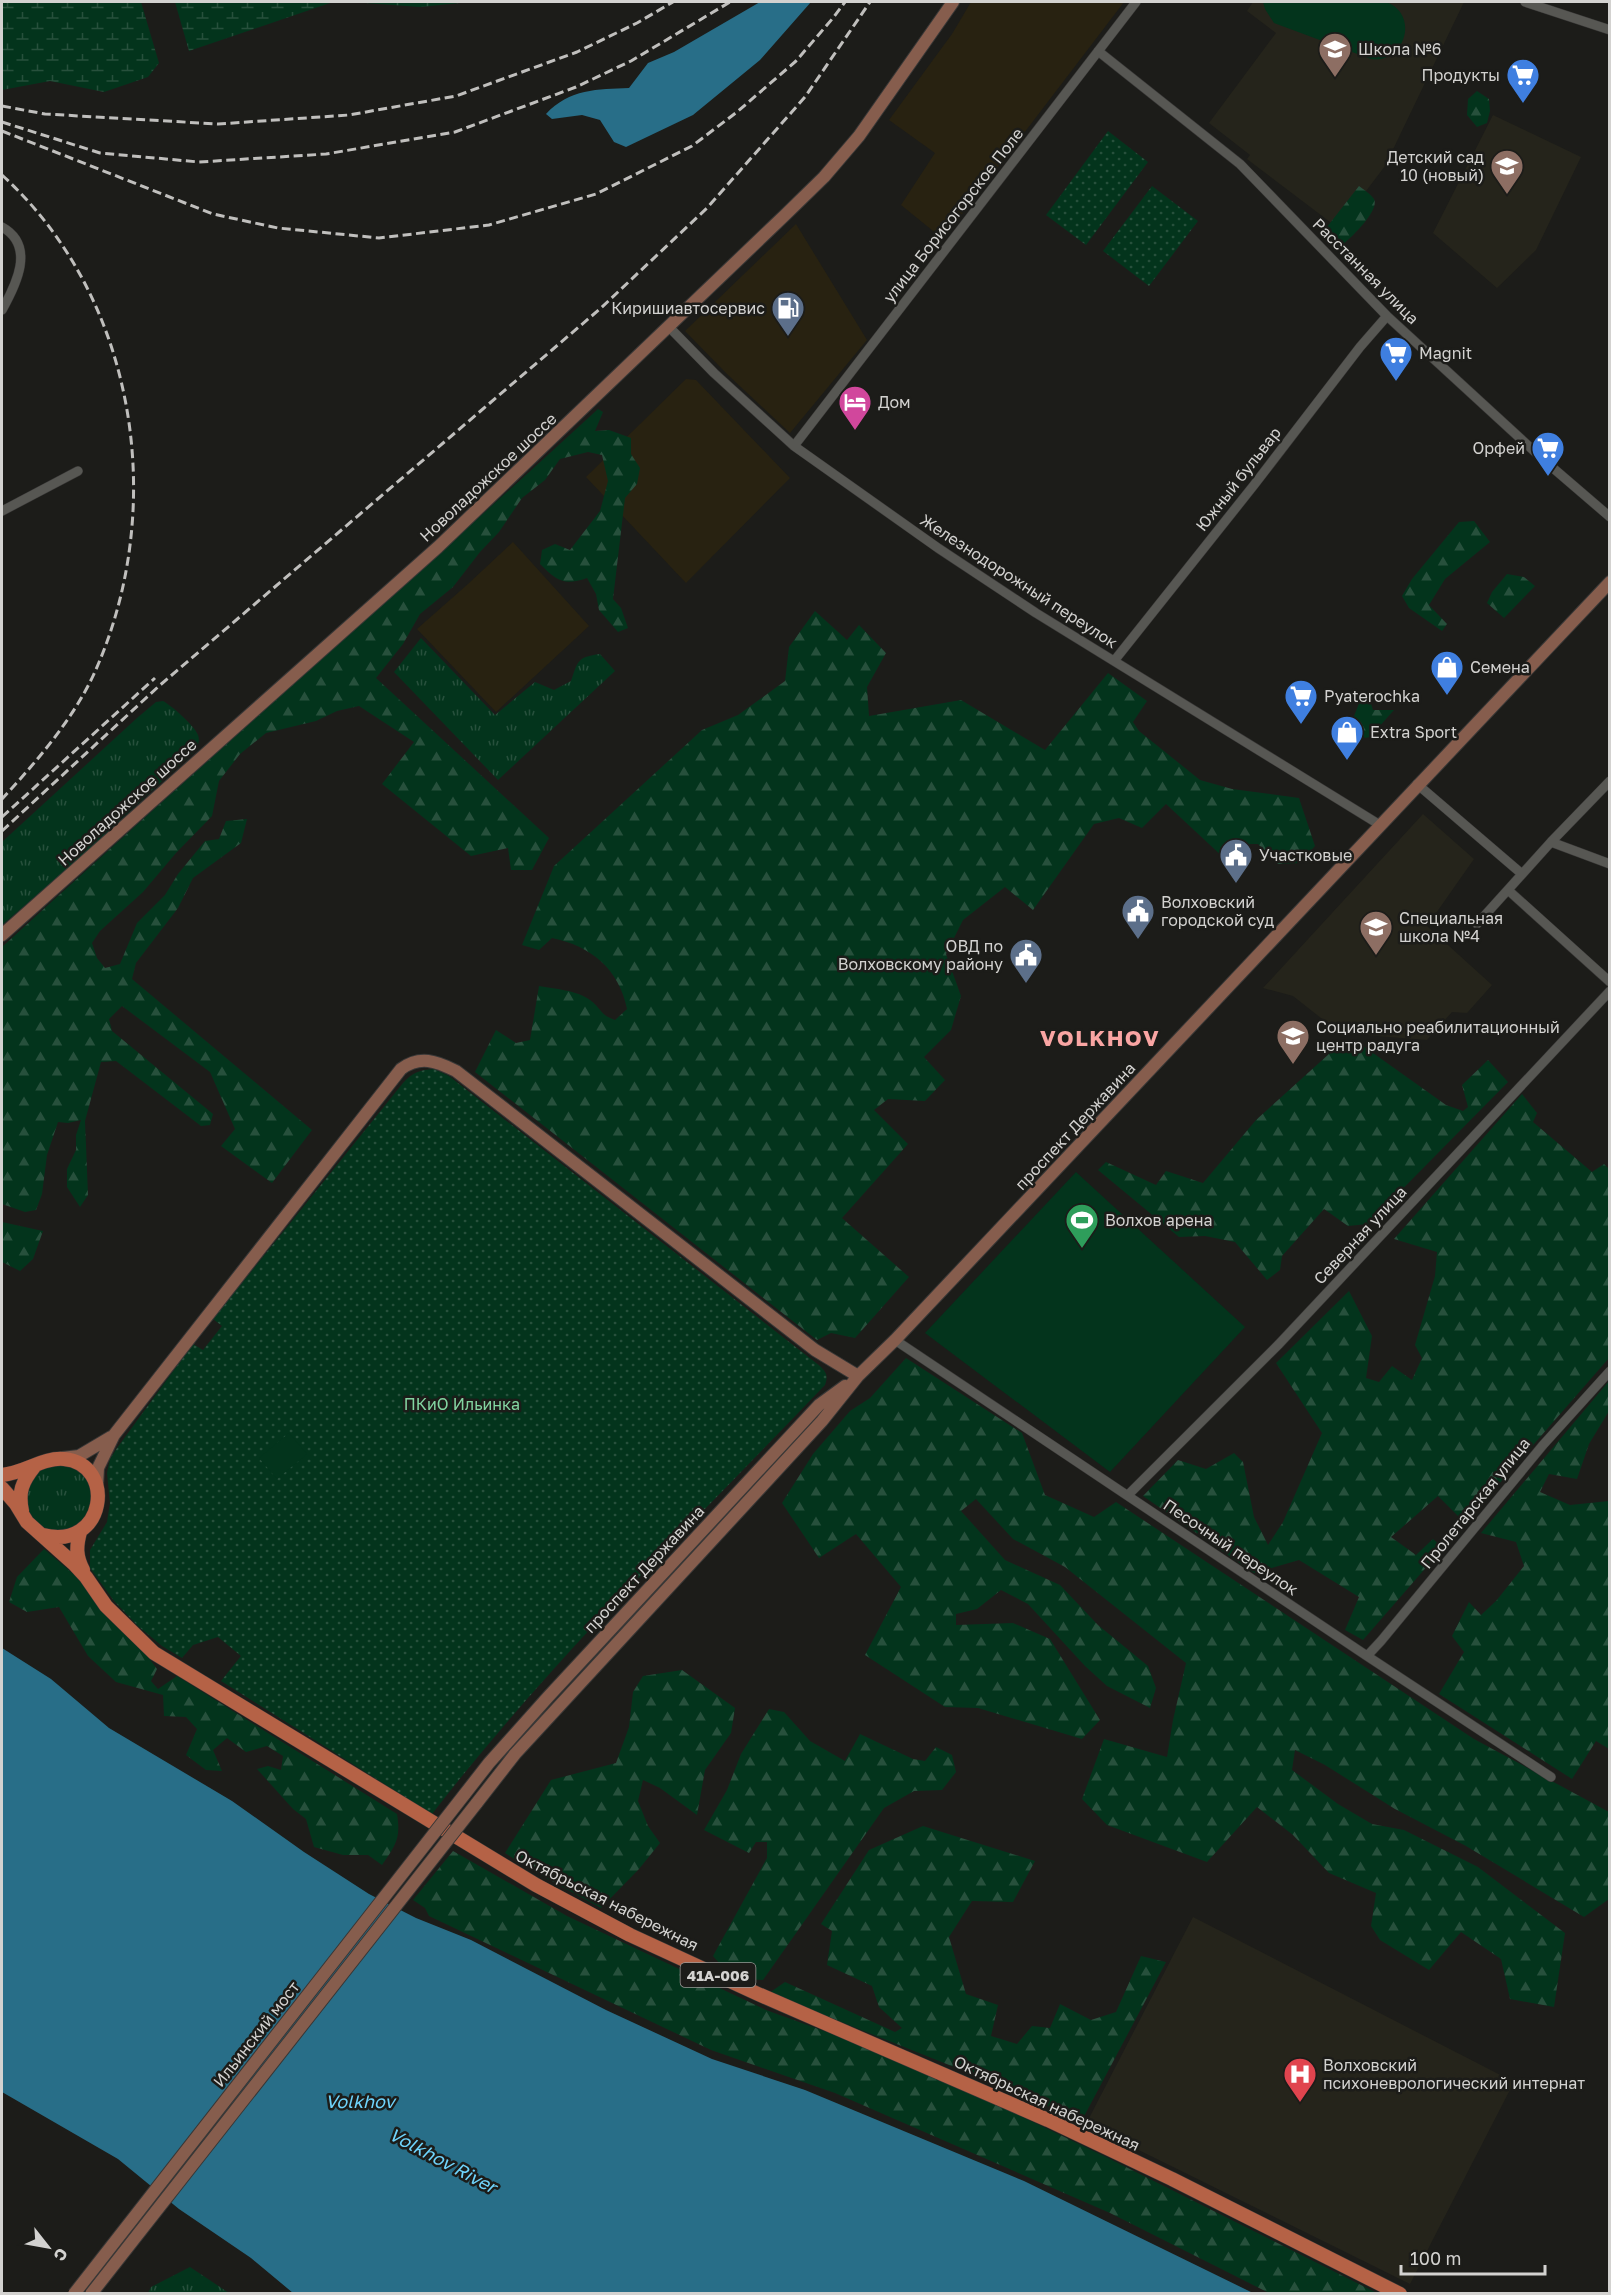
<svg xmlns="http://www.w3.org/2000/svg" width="1611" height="2295" font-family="'Golos Text',sans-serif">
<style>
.industrial{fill:#282211}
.built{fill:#25241b}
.grass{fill:url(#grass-tufts)}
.forest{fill:url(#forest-firs)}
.wetland{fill:url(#wetland-marsh)}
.park{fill:url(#park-dots)}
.pitch{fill:#03341c}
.water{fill:#286e88}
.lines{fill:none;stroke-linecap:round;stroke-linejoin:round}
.street-casing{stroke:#383736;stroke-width:10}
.secondary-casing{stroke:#383736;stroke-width:14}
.primary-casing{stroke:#383736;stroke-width:15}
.street{stroke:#575753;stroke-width:9}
.secondary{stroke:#865d4d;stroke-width:12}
.primary{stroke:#b56246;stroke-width:14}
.rail{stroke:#c0bfbd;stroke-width:3;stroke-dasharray:9 4.5;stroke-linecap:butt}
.secondary-bridge-casing{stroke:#383736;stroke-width:14;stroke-linecap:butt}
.secondary-bridge{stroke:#865d4d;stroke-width:12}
.labels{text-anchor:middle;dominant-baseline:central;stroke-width:5;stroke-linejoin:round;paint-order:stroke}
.shield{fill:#1c1c19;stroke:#9c9b99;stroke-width:1.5}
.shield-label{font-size:15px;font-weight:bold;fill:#d3d2d0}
.poi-label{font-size:16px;fill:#d3d2d0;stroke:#1c1c19;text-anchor:start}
.street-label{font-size:16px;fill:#d3d2d0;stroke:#1c1c19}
.park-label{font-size:16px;fill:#83d5a1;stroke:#1c1c19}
.water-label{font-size:18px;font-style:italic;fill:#6fd4fc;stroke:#1c1c19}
.district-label{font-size:22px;font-weight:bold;letter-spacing:1.5px;fill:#f9a5a3;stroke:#1c1c19}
</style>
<defs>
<pattern id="grass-tufts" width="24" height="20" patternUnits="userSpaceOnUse" patternTransform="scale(1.5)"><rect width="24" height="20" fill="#03341c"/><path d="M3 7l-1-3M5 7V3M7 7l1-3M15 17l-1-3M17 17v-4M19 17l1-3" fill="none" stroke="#27503c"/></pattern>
<pattern id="forest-firs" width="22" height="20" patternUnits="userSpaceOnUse" patternTransform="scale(1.5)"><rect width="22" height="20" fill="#03341c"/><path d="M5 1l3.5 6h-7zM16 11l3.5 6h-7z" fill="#27503c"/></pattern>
<pattern id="wetland-marsh" width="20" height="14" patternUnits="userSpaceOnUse" patternTransform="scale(1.5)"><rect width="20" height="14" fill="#03341c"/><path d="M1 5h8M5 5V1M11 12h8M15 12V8" fill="none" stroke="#27503c"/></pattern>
<pattern id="park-dots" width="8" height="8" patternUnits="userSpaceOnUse" patternTransform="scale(1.5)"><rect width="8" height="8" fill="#03341c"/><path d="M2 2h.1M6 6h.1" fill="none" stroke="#27503c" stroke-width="1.8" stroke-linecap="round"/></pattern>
</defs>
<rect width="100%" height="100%" fill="#1c1c19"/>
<path class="industrial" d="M971,2H1124L943,239L901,205L935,153L889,120L952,34Z
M796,224L867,340L790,433L727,374L685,331Z
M686,379L696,380L790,478L686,583L586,477Z
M513,542L589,626L496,712L417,629L468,584Z"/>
<path class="built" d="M1253,2H1464L1385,166L1338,228L1247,159L1250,155L1209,123L1276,33L1247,11Z
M1493,115L1581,157L1536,250L1497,288L1433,233Z
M1423,814L1474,859L1427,926L1492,985L1467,1013L1452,1012L1427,1040L1340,1033L1293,996L1263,988Z
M1193,1917L1514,2082L1410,2284L1086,2124Z"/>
<path class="grass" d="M421,638L495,715L535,682L554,690L571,681C578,661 577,657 600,654L615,671L498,780L394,672Z
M163,701C172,706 194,725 198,735C200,740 198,744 197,749L66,870L2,925V842L137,718L156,702Z
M26 1498a33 33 0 1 1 66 0a33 33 0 1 1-66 0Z
M190,2267L229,2293H148L151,2287Z"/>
<path class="forest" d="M1477,91L1489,99L1490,111L1487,123L1477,127L1467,115L1468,99Z
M1359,186C1364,190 1371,194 1374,199C1380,210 1351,238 1342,245L1328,237L1323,232Z
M598,409L603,412L595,431L609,430L631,438V454L640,468L637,484L625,498L613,599L621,608L628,628L618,632L599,610L596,594L587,578C564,586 557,581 540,564L542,550L555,544L570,550L600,511L608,481L602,455L588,452L560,459L545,480L522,498L499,532L480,552L453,587L420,614L403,644L376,678L549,838L532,870H511L508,848L471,856L382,784L414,742L359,706L337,711L316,721L266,733L240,754L219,781L212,816L176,853L143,892L100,931L92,943L97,958L105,968L120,964L137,923L165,895L178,874L205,841L219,839L226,821L247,819L241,843L193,878L178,908L136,963L132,979L312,1130L272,1183L221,1146L235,1129L210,1072L122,1006L109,1019L112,1031L213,1114L210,1125L201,1126L116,1061L101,1062L85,1121L88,1195L80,1207L67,1187V1169L76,1150V1135L81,1120L68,1123L58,1122L47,1155L42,1194L36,1210L25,1212L2,1204V947C200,766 401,590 598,409Z
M1474,521L1490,542L1445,579L1429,605L1447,624L1442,631L1409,608L1402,596L1412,579L1459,522Z
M1507,574L1524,577L1535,586L1504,618L1487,603L1492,592Z
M815,611L847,640L859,625L886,653L867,687L869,716L961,700L1045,750L1108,673L1147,701L1133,722L1139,731L1200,780L1232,789L1299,798L1315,846L1300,863L1278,864L1258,844H1245L1224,858L1166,804L1142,828L1119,818L1094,824L1033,910L1005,887L963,920L946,954L961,996L951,1030L924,1057L945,1080L925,1101L888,1099L874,1110L908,1144L842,1218L909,1277L855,1338L831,1333L817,1340L475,1072L496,1030L516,1043L530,1040L539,986C554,989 577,990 590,1000C601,1008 600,1015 615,1020L627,1009C619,969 591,946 552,938L539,950L522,945L554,866L702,730L738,715L785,681L789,647Z
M1368,694L1373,710H1394L1370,737L1365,738L1356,730L1352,721L1362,696Z
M1359,1043L1446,1105L1463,1111L1468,1107L1462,1085L1488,1060L1508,1082L1368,1224L1348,1226L1324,1209L1282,1256L1280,1270L1267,1280L1235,1242L1205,1236L1179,1237L1098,1170L1106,1162L1156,1185L1166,1171L1203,1183L1256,1120L1340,1044Z
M1522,1094L1537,1113L1533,1122L1592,1172L1604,1164L1609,1169V1358L1465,1523L1438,1496L1391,1537L1416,1555L1433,1539L1443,1548L1363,1640L1345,1630L1359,1597L1299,1560L1254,1573L1143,1496L1178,1460L1206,1469L1234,1453L1243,1462L1254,1517L1268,1545L1283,1522L1322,1433L1276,1363L1349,1291L1372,1336L1366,1378L1379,1382L1392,1366L1412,1380L1422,1358L1415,1345L1435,1276L1437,1252L1394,1239Z
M2,1222L43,1231L33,1259L20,1271L2,1262Z
M906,1358L1022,1433L1045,1495L1094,1517L1116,1502L1474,1739L1609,1812V1899L1584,1917L1466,1846L1395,1809L1325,1765L1295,1750L1292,1770L1338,1804L1372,1824L1404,1830L1478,1867L1565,1933L1554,2007L1510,1999L1501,1959L1461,1932L1429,1970L1380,1940L1371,1926L1376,1893L1329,1873L1293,1835L1257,1807L1207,1862L1107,1825L1082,1799L1104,1739L1167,1757L1173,1720L1186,1663L1065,1567L1013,1539L976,1499L961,1511L1005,1560L1060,1585L1098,1625L1148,1666L1156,1688L1150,1708L1107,1686L1085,1666L1028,1604L1001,1590L977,1609L956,1614V1625L1013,1623L1050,1639L1100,1720L1082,1739L978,1708L945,1707L865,1655L901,1587L856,1534L819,1558L782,1503L813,1454L850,1411L870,1398Z
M1609,1381V1411L1589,1444L1577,1479L1549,1474L1540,1492L1570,1505L1609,1501V1749L1596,1741L1572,1779L1439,1694L1464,1652L1452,1636L1469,1602L1481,1615L1496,1601L1524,1566L1516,1542L1481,1533Z
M44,1549L78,1578L111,1620L146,1654L157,1669L151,1681L158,1689L177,1676L397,1814C401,1838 396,1845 382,1865L368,1855H343L314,1847L306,1819L293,1809L257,1769L268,1766L281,1770L283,1756L267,1746L246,1752L227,1738L213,1750L222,1771L206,1770L186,1755L197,1729L186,1717L164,1716L163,1695L116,1682L88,1656L59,1607L27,1612L9,1602L17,1577Z
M682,1670L735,1708L731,1733L705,1770L697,1815L660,1788L643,1780L638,1801L648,1826L660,1843L639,1869L601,1908L537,1873L505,1853L551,1780L616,1763L629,1727L633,1692L643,1676Z
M769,1709L784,1712L810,1741L845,1761L860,1734L913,1759L925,1761L936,1747L952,1755L956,1772L942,1790L914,1791L884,1808L763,1980C741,1979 728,1974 713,1956L767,1858V1842H756L749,1853L704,1830L727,1790L741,1754Z
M923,1826L1035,1861L1013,1902L972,1901L949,1937L966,1994L998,2005L991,2036L1017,2044L1032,2026L1050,2028L1060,2004L1091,2020L1116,2012L1141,1956L1166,1962L1081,2122L1024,2095L769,1993L785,1982L895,2032L902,2028L879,2007L872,1986L827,1965L832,1931L821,1924L869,1850Z
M453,1851L567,1916L766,2010L868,2047L985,2099L1106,2157L1377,2293H1269L1110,2213L835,2093L711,2050L429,1916L425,1908L413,1900Z"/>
<path class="wetland" d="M2,2H141L159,63L148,77L104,92L50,81L2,90Z
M175,2H333L189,51Z
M351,2H470L420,7Z"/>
<path class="park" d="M1108,131L1148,162L1086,245L1046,215Z
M1152,186L1198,221L1149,286L1103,251Z
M434,1069L449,1076L820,1366C827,1373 828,1376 825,1385C691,1525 550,1661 432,1814L221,1681L241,1656L218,1637L193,1645L182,1658L162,1646L138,1626L114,1601L90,1568V1550L107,1522L110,1503L107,1473L110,1459L117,1448L193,1344L203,1350L222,1326L213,1319L403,1083C413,1072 420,1070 434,1069Z"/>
<path class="pitch" d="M1263,2H1386C1420,14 1405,64 1371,59L1274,23L1265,9Z
M1076,1172L1245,1327L1110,1472L925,1333Z
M289,1433L307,1454L277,1479L259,1458Z"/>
<path class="water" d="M760,2H811L760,60L693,115L626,147L614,142L600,120L582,115L552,119L546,114C569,89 598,89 629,88L648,63L674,52Z
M2,1648L51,1679L109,1728L232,1801L304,1852L369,1894L416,1918L471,1940L606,2010L712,2059L805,2090L1024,2181L1253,2293H293L251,2258L179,2209L118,2159L2,2092Z"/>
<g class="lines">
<defs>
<path id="street" d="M1525,2L1610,30
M1098,51L1240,164L1387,316L1546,462L1610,517
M2,227C36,246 16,285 2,310
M669,327L714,373L794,446L938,548L1036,613L1380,825
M794,446L1136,2
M2,511L78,471
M1114,661L1254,485L1360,347L1387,316
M1417,784L1522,874
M1551,842L1610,864
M1508,890L1610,982
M1477,924L1551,842L1610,781
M895,1340L1367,1656L1551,1777
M1128,1495L1279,1344L1610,991
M1367,1656L1381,1641L1543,1445L1610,1371"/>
<path id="secondary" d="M2,935L438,547L784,216L824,177L859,136L953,2
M62,1458L79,1456L111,1437
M97,1486L98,1468L114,1435L401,1069C420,1055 436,1061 456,1071L815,1350L858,1376
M464,1795L489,1763L548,1697L819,1405L845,1386
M476,1804L515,1754L822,1421L858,1376L895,1340L1610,582"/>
<path id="primary" d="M2,1475C25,1473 43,1457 64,1459C117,1464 106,1551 43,1535
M2,1488L16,1504L27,1522L74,1564L86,1577L106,1606L154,1653L536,1885L630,1935L758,1994L1048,2120L1172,2179L1400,2294
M22,1511C18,1492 22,1482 34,1467
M80,1532C76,1547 76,1556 83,1570"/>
</defs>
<use href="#street" class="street-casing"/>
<use href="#secondary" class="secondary-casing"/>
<use href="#primary" class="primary-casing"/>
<use href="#street" class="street"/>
<use href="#secondary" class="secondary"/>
<use href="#primary" class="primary"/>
<path class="rail" d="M2,106L45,114L218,124L349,115L456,96L577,52L637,23L673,2
M2,122L100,153L199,162L326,154L455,132L576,87L631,61L730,2
M2,131L213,214L278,228L379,238L489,225L596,194L692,146L737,112L796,61L833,18L845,2
M2,175C138,299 169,511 93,676C71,722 36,762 2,799
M2,817L155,678
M2,831L159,686L601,308L707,208L805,97L870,2"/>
<defs>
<path id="secondary-bridge" d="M74,2294L464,1795
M91,2294L476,1804"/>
</defs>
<use href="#secondary-bridge" class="secondary-bridge-casing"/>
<use href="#secondary-bridge" class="secondary-bridge"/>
</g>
<defs>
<symbol id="school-pin" viewBox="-11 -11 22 30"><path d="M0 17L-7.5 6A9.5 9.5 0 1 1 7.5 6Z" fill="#8d6e63" stroke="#1c1c19"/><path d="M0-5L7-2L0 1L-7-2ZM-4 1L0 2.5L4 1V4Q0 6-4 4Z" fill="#fff"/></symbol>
<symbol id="supermarket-pin" viewBox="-11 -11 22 30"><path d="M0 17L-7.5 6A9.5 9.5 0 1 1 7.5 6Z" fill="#3f7fe0" stroke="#1c1c19"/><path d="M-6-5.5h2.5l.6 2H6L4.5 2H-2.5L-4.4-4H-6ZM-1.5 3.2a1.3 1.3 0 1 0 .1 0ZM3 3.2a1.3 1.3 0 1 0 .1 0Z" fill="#fff"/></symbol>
<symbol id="fuel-pin" viewBox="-11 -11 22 30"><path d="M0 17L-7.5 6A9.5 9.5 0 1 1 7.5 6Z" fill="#5c6f8a" stroke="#1c1c19"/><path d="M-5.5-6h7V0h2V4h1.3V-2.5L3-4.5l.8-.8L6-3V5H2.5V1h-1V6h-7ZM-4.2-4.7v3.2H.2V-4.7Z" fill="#fff"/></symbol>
<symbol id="hotel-pin" viewBox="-11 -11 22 30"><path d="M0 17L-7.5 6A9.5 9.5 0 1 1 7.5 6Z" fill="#d1479c" stroke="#1c1c19"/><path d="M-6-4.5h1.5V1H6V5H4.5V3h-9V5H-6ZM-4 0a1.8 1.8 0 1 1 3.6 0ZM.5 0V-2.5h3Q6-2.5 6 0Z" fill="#fff"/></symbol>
<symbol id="shop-pin" viewBox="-11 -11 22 30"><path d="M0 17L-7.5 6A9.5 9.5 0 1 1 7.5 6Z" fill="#3f7fe0" stroke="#1c1c19"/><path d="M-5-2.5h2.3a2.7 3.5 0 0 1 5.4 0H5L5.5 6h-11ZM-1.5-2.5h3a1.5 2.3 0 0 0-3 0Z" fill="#fff"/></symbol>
<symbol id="civic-pin" viewBox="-11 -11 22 30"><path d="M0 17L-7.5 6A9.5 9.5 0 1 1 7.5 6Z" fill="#5c6f8a" stroke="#1c1c19"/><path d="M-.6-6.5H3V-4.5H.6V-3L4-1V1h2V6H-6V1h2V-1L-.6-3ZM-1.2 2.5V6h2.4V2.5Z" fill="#fff"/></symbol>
<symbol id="stadium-pin" viewBox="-11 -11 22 30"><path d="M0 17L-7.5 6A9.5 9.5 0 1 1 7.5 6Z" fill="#2e9e5b" stroke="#1c1c19"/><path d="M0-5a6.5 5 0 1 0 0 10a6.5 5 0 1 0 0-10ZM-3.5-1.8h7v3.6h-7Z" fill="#fff"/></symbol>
<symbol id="hospital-pin" viewBox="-11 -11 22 30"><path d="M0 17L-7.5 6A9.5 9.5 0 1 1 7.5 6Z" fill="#e0444e" stroke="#1c1c19"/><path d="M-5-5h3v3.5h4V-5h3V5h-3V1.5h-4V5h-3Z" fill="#fff"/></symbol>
</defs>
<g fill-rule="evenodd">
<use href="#school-pin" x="1316" y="30" width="38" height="52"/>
<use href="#supermarket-pin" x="1504" y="56" width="38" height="52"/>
<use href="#school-pin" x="1488" y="147" width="38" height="52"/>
<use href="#fuel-pin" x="769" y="289" width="38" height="52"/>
<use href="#supermarket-pin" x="1377" y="334" width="38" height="52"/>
<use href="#hotel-pin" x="836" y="383" width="38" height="52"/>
<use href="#supermarket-pin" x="1529" y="429" width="38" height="52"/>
<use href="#shop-pin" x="1428" y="648" width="38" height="52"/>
<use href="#supermarket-pin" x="1282" y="677" width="38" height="52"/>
<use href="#shop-pin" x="1328" y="713" width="38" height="52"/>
<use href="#civic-pin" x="1217" y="836" width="38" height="52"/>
<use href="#civic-pin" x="1119" y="892" width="38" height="52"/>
<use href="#school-pin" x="1357" y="908" width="38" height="52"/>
<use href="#civic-pin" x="1007" y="936" width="38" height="52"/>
<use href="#school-pin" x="1274" y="1017" width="38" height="52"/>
<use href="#stadium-pin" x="1063" y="1201" width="38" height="52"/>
<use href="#hospital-pin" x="1281" y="2055" width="38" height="52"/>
</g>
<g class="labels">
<rect class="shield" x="680.5" y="1963" width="75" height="24" rx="4.5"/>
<g class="shield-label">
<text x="718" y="1975">41А-006</text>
</g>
<g class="poi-label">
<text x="1358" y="49">Школа №6</text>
<text x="1500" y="75" text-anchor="end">Продукты</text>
<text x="1484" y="157" text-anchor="end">Детский сад<tspan x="1484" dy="18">10 (новый)</tspan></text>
<text x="765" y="308" text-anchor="end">Киришиавтосервис</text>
<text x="1419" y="353">Magnit</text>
<text x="878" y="402">Дом</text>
<text x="1525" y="448" text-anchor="end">Орфей</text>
<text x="1470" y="667">Семена</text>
<text x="1324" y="696">Pyaterochka</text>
<text x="1370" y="732">Extra Sport</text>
<text x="1259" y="855">Участковые</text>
<text x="1161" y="902">Волховский<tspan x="1161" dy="18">городской суд</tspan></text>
<text x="1399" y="918">Специальная<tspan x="1399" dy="18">школа №4</tspan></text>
<text x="1003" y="946" text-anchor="end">ОВД по<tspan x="1003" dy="18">Волховскому району</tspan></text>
<text x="1316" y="1027">Социально реабилитационный<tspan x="1316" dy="18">центр радуга</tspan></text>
<text x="1105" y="1220">Волхов арена</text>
<text x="1323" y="2065">Волховский<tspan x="1323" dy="18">психоневрологический интернат</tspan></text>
</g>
<g class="street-label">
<text transform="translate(953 215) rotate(-52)">улица Борисогорское Поле</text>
<text transform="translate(1366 271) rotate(45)">Расстанная улица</text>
<text transform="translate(488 477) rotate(-43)">Новоладожское шоссе</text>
<text transform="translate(1238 479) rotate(-52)">Южный бульвар</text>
<text transform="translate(1019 581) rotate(33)">Железнодорожный переулок</text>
<text transform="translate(127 802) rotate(-42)">Новоладожское шоссе</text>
<text transform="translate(1075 1126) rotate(-47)">проспект Державина</text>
<text transform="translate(1360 1235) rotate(-47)">Северная улица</text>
<text transform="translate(1475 1503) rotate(-51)">Пролетарская улица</text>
<text transform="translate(1231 1547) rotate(34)">Песочный переулок</text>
<text transform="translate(644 1569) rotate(-47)">проспект Державина</text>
<text transform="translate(607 1900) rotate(27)">Октябрьская набережная</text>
<text transform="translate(256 2034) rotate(-52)">Ильинский мост</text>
<text transform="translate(1047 2103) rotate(25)">Октябрьская набережная</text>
</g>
<g class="park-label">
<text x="462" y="1404">ПКиО Ильинка</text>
</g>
<g class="water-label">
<text x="360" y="2101">Volkhov</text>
<text transform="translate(443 2160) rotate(28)">Volkhov River</text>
</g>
<g class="district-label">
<text x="1100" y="1037">VOLKHOV</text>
</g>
</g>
<rect width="1611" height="2295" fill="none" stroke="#d3d2d0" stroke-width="6"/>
<g transform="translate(48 2247) rotate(121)" stroke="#1c1c19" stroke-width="4.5" paint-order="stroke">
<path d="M0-4.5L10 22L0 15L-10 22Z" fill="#d3d2d0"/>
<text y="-9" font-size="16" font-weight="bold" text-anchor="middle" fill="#d3d2d0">С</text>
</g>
<path d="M1401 2265v9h144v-9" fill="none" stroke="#d3d2d0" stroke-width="3"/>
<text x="1410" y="2265" font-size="18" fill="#d3d2d0" stroke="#1c1c19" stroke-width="4.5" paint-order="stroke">100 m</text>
</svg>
